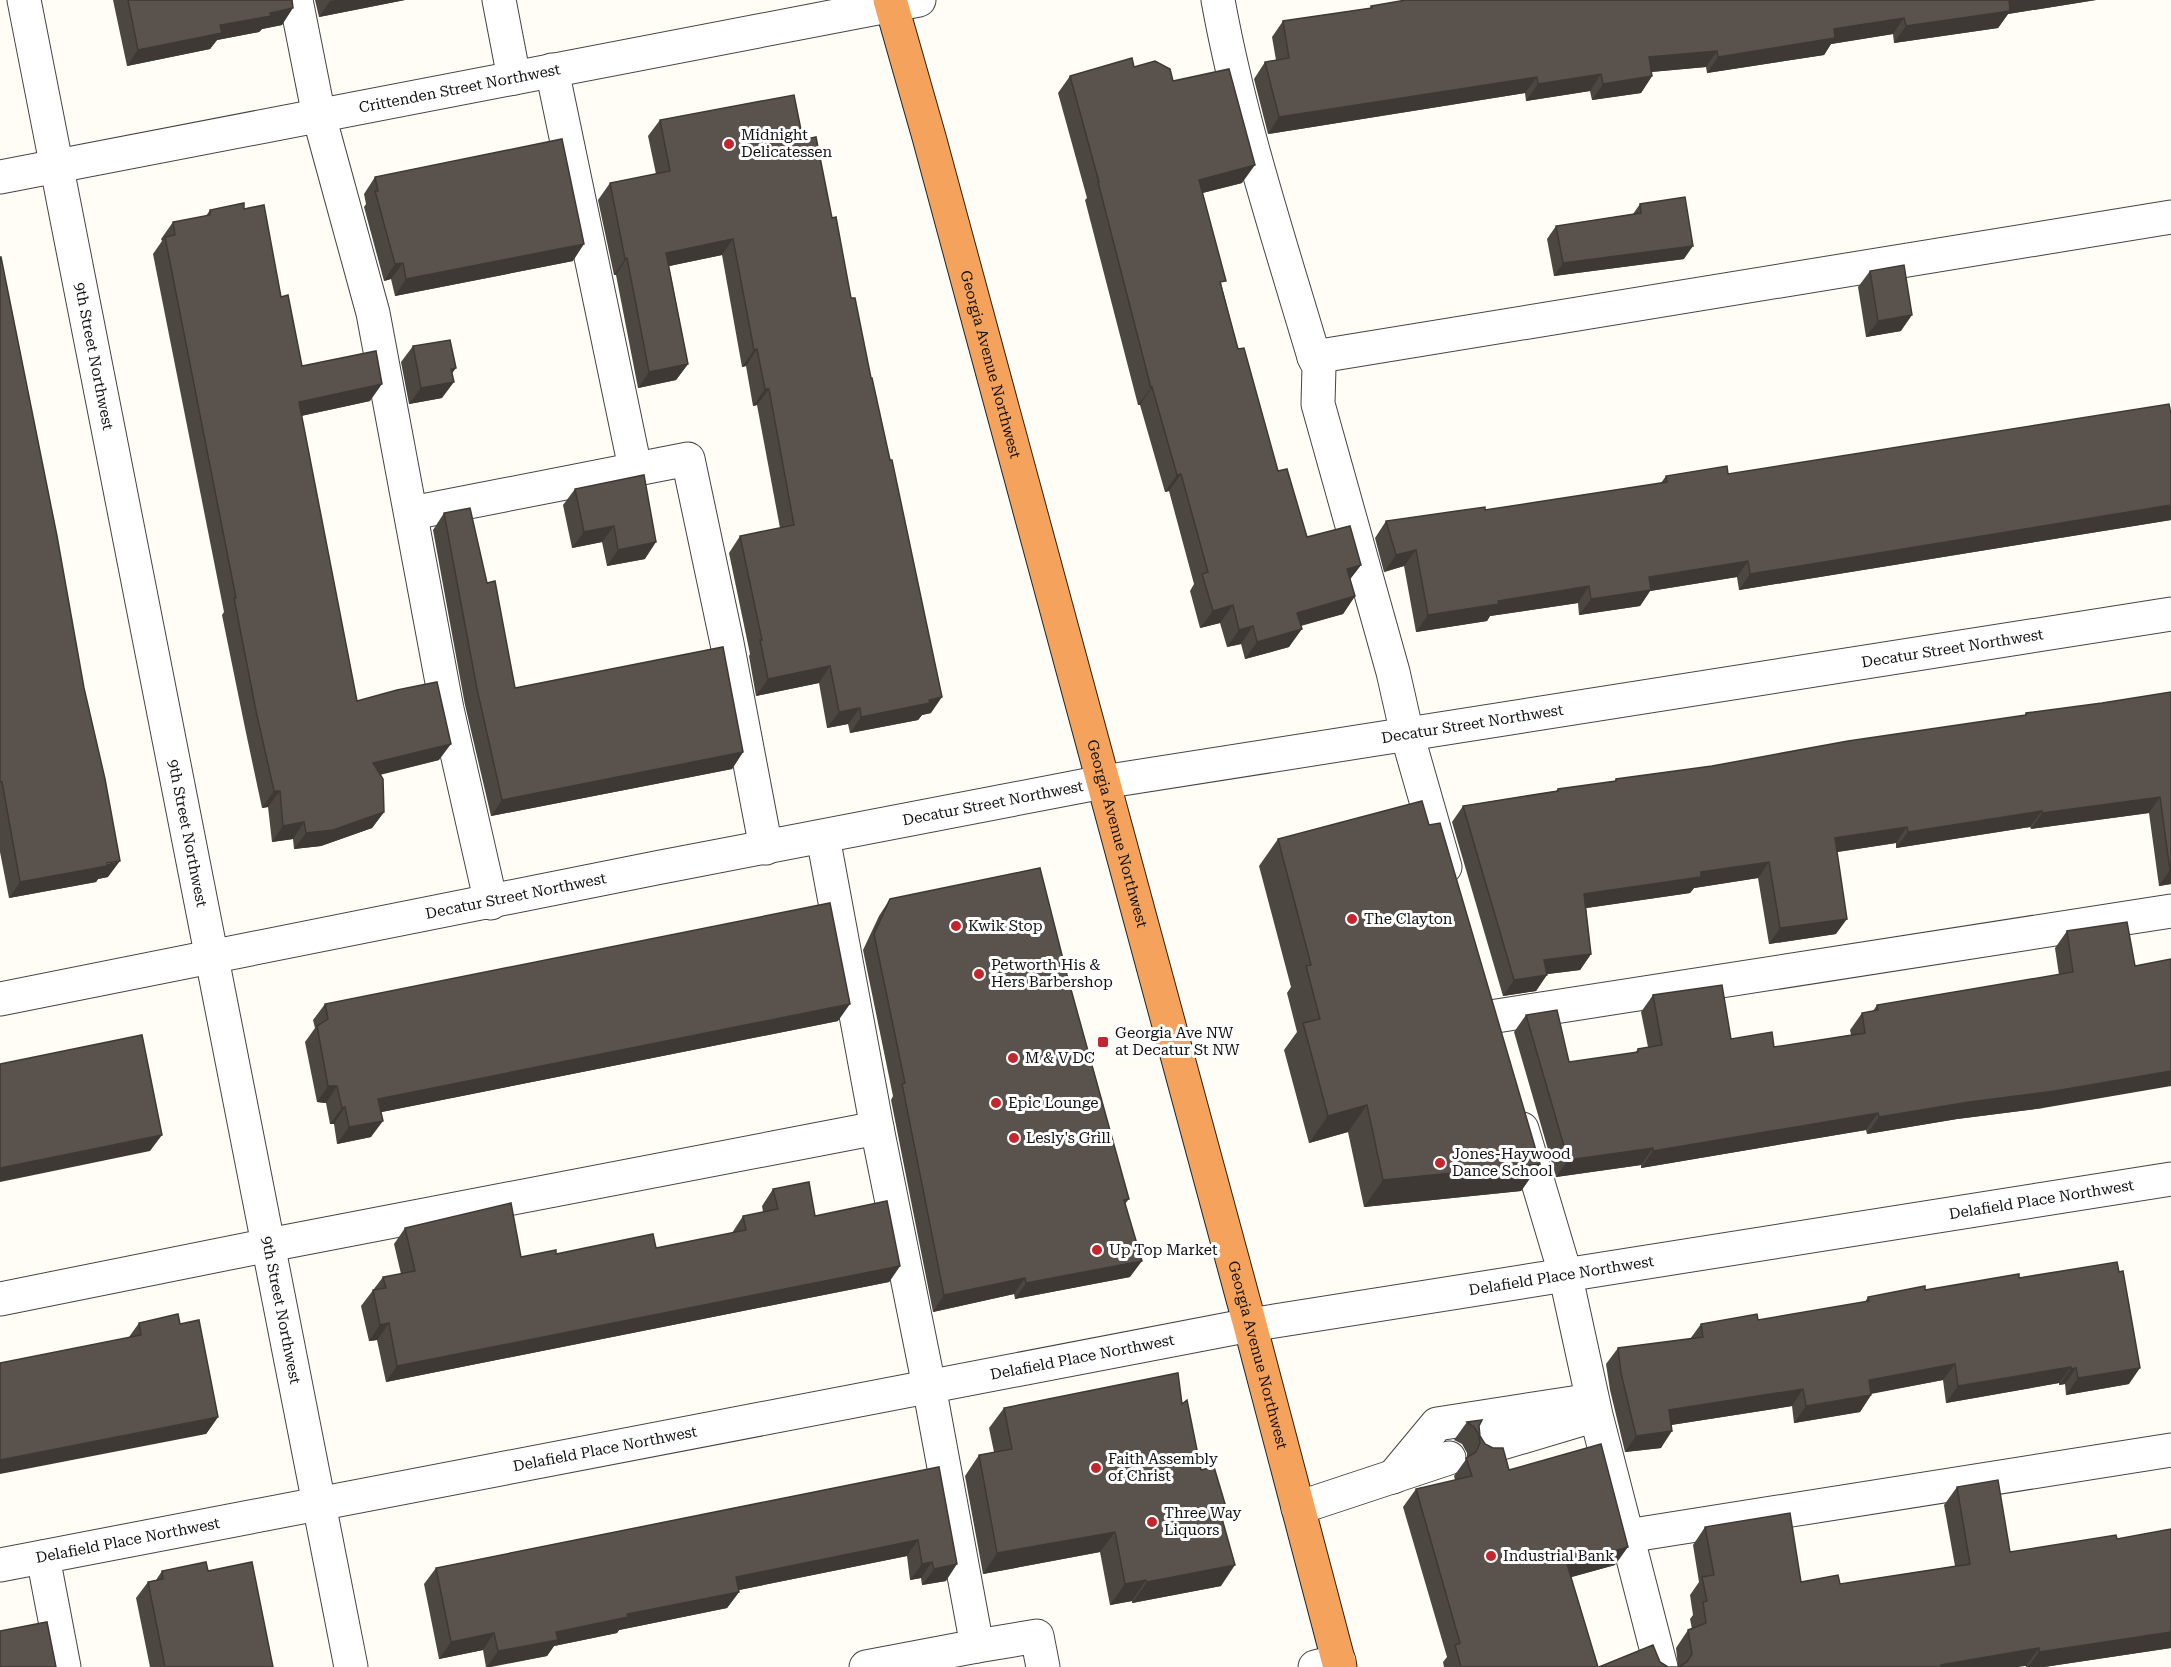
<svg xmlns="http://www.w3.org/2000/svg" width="2171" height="1667" font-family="'Roboto Serif',serif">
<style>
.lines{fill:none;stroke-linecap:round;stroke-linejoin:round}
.minor-casing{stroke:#444;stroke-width:35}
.highway-casing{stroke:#222;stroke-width:35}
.minor{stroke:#fff;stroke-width:33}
.highway{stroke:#f5a25d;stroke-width:33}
.wall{fill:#4d4742}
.shaded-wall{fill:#3f3936}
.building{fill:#5a524d;stroke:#3f3936;stroke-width:1.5}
.poi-dot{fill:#c4262e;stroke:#fff;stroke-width:2}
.labels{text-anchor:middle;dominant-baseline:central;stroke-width:6;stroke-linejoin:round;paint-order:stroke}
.street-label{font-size:15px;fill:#111;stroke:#fff}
.poi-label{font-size:15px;fill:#111;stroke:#fff;text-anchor:start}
</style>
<rect width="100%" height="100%" fill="#fffdf5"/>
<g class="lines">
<defs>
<g id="minor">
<path id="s1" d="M24,0L351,1667"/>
<path d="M296,0L319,116L373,313L447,709L491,903"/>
<path d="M499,0L514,78"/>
<path d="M1218,0C1240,121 1279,239 1314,357L1319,367L1318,404L1393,672L1407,734L1445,867"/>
<path d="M552,70L635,468"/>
<path id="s2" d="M0,177L919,0"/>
<path d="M1314,357L2171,217"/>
<path d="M412,513L688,459L727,643L766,848"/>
<path d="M823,837L877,1128L929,1386L977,1646L866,1667"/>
<path id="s3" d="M0,999L656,868L1103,782L2171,614"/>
<path d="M1490,1017L2171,911"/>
<path d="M1522,1129L1565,1273L1596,1415L1661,1667"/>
<path d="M0,1299L269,1245L877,1128"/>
<path d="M1485,1448L1586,1418"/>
<path d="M1393,1477L1437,1424L1592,1400"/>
<path d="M1298,1508L1449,1458"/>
<path d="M1627,1536L2171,1450"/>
<path d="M43,1557L64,1667"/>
<path id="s4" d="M0,1565L1250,1325L2171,1179"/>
<path d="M977,1646L1037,1636L1043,1667"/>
<path d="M1315,1667L1339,1661"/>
</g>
<g id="highway">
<path id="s5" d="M890,0L929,137L1250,1325L1340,1667"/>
</g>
</defs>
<use href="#minor" class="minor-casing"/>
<use href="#highway" class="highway-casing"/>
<use href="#minor" class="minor"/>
<use href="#highway" class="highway"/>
</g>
<path class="wall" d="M113,0H292L282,25L262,29L259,32L217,40L210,49L127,66Z
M315,0H405L319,17Z
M1406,0H2096L2008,14L1998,28L1894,43L1893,34L1831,44L1824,55L1707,73L1706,67L1652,72V76L1641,93L1592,100L1590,91L1526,101L1525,93L1268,134L1254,79L1265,62L1276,60L1272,37L1283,21L1370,8L1371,6Z
M1134,67L1173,81L1242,183L1202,193L1222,287L1238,349L1278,471L1307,537L1361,565L1350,579L1355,596L1343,614L1301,626L1289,647L1245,659L1241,644L1227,647L1220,623L1200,628L1190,591L1194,584L1169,491L1165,492L1140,405H1138L1085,200L1087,198L1058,93L1070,76Z
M660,120L803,140L931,713L922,715L918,720L850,733L848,724L827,728L819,683L756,696L749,656L750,654L729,553L740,536L780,528L757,405L753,406L746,366L742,367L722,255L669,266L688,364L676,380L638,388L616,275H614L598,200L610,183L656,174L648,136Z
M375,177L573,261L395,296L391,279L384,281L364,207L366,204L364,194Z
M1640,204L1684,259L1554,276L1547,239L1556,226L1633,214Z
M244,209L281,297L302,366L370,401L301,416L357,701L439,760L380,775L384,812L372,828L321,846L294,849L293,839L272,842L268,807L262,808L245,728L222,615L224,612L153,254L162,241L161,239L173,222L206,216L210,210Z
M0,257L108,877L98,879L96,882L9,898L0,852Z
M1870,271L1901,331L1866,337L1858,287Z
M413,346L442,398L409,404L401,362Z
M2171,414V520L1739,590L1737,577L1650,591L1640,606L1579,615L1578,603L1490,616L1487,621L1416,632L1404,566L1384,572L1375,538L1386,521L1485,510L1661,483L1666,476L1728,474Z
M644,475L645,559L607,566L602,542L572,548L563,505L575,489Z
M444,513L487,583L515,688L743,752L732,769L491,816L465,705L433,530Z
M2171,692V884L2159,886L2149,813L2031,829L2030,827L1896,848V843L1837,852L1836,934L1769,944L1758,878L1694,888L1690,893L1586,908L1591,954L1580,970L1547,974L1536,991L1503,996L1452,822L1463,806L1556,791L1558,789L1614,782L1616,779L1712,766L2025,715L2026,713L2102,703Z
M1429,825L1540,1164L1521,1191L1364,1207L1348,1132L1309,1143L1284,1050L1297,1032L1287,993L1291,987L1259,866L1278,839Z
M890,899L1067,975L1129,1199L1125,1204L1130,1277L1015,1299L1014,1294L933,1312L891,1100L893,1096L863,950L879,916Z
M2127,922L2043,1108L1957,1119L1867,1134L1866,1130L1641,1168V1165L1556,1177L1514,1032L1526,1015L1569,1062L1635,1053L1638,1049L1648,1047L1641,1012L1653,995L1731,1039L1774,1047L1851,1035L1850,1030L1862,1013L1873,1011L1877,1005L2059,975L2055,948L2067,931Z
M325,1004L838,1021L381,1112L371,1137L337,1144L334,1124H330L326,1103L317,1102L305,1042L315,1028L313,1020Z
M773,1189L815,1216L900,1266L889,1282L386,1382L377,1340L369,1341L361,1306L383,1277L401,1274L394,1244L405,1228L521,1257L556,1254L656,1248L732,1233L743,1216L763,1212L762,1206Z
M2019,1278L2129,1384L2066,1395L2065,1384L2059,1385V1383L1946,1403L1943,1380L1871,1394V1395L1860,1412L1794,1423L1792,1406L1671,1425L1661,1448L1625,1452L1610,1390L1606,1364L1618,1348L1690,1339L1701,1324L1758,1320L1865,1302L1868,1297Z
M139,1323L180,1324L218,1417L206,1434L129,1337Z
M1182,1404L1201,1470L1223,1521L1221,1586L1132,1603V1601L1110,1605L1100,1552L983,1574L965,1476L979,1455L994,1452L989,1428L1004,1408Z
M1467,1422L1479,1426L1480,1436L1485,1444L1509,1470L1615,1565L1571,1577L1598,1667H1444L1443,1662L1447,1657L1403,1507L1416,1489L1455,1480L1454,1476L1467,1458V1453L1462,1444L1454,1440Z
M939,1467L946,1581L922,1585L921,1578L910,1580L907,1556L739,1590V1592L727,1608L619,1630L617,1633L554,1646L547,1656L491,1667H486L483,1650L439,1659L424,1584L436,1568Z
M1957,1487L2010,1552L2117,1539L2171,1529V1648L2044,1667H2026V1666L1678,1667L1676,1648L1688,1630L1692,1629L1690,1619L1693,1615L1690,1595L1699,1582L1693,1545L1705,1527L1801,1582L1840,1584L1955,1566L1944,1505Z
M162,1571H208L273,1667H150L136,1598L148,1582L156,1580Z"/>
<path class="shaded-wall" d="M335,0H405L319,17L330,1Z
M2008,0H2096L2008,14L1998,28L1894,43L1906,26Z
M293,8L282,25L262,29L259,32L217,40L210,49L127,66L138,50L220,25Z
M1904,18L1893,34L1831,44L1824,55L1707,73L1718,57L1834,29Z
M1717,51L1706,67L1638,73L1649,57Z
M1601,74L1590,91L1526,101L1538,84Z
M1652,76L1641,93L1592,100L1603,84Z
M1537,77L1525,93L1268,134L1279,117Z
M1255,165L1242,183L1187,197L1199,180Z
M733,239L722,255L655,269L666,253Z
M584,244L573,261L395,296L406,279Z
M1693,246L1684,259L1554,276L1563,263Z
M627,258L616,275H614L625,259Z
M403,263L391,279L384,281L395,264Z
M1912,315L1901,331L1866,337L1878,321Z
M757,349L746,366L742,367L754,350Z
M688,364L676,380L638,388L649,372Z
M456,368L445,383L454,382L442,398L409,404L421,388L451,369Z
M382,384L370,401L287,419L299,402Z
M1152,387L1140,405H1138L1151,388Z
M765,389H769L757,405L753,406Z
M1181,474L1169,491L1165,492L1177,475Z
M2171,505V520L1739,590L1750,574Z
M614,526L602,542L572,548L584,532Z
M656,542L645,559L607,566L618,550Z
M1416,550L1404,566L1384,572L1396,555Z
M1748,561L1737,577L1650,591L1640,606L1579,615L1591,599L1649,577Z
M1361,565L1348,582L1347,569Z
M1589,586L1578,603L1490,616L1487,621L1416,632L1428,615L1498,601Z
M1355,596L1343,614L1284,630L1297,613Z
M1233,605L1220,623L1200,628L1213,611Z
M1253,626L1241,644L1227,647L1239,630Z
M1302,629L1289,647L1245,659L1257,642Z
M830,666L819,683L756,696L768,679Z
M942,697L931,713L922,715L918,720L850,733L861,717Z
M860,708L848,724L827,728L839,712Z
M451,744L439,760L361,779L373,763Z
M743,752L732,769L491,816L502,800Z
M274,791H280L268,807L262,808Z
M2160,797L2149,813L2031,829L2042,813Z
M2042,811L2030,827L1896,848L1908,832Z
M384,812L372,828L321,846L294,849L306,833Z
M304,822L293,839L272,842L283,826Z
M1907,827L1896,843L1824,854L1835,838Z
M120,861L108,877L98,879L96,882L9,898L20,882Z
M1769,862L1758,878L1694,888L1690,893L1573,910L1584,894L1701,872Z
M2170,870H2171V884L2159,886Z
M1847,919L1836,934L1769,944L1780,928Z
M1591,954L1580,970L1532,976L1544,960Z
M1547,975L1536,991L1503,996L1514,980Z
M850,1004L838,1021L367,1115L378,1099Z
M2171,1071V1086L2043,1108L1957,1119L1867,1134L1879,1117L1969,1102Z
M328,1086H337L326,1103L317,1102Z
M1367,1105L1348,1132L1309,1143L1328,1116Z
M345,1107L334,1124H330L342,1108Z
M1878,1113L1866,1130L1641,1168L1653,1151Z
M383,1121L371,1137L337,1144L349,1127Z
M162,1135L150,1151L0,1182V1168Z
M1653,1148L1641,1165L1556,1177L1568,1160Z
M1540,1164L1521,1191L1364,1207L1383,1180Z
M1142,1261L1130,1277L1015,1299L1026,1283Z
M900,1266L889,1282L386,1382L397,1366Z
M1025,1278L1014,1294L933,1312L944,1295Z
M389,1323L377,1340L369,1341L380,1325Z
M1955,1364L1943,1380L1857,1396L1869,1380Z
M2071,1367L2059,1383L1946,1403L1958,1386Z
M2076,1368L2065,1384L2059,1385L2071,1369Z
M2140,1368L2129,1384L2066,1395L2078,1378Z
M1803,1389L1792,1406L1658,1427L1669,1410Z
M1871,1395L1860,1412L1794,1423L1806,1406Z
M218,1417L206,1434L0,1474V1460Z
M1672,1431L1661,1448L1625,1452L1636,1436Z
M1228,1514L1213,1534L1221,1515Z
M1115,1532L1100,1552L983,1574L997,1553Z
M918,1540L907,1556L724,1593L736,1577Z
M1628,1547L1615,1565L1554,1582L1567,1564Z
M932,1562L921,1578L910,1580L922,1564Z
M957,1564L946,1581L922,1585L934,1569Z
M1235,1565L1221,1586L1132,1603L1147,1582Z
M1146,1580L1132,1601L1110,1605L1125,1584Z
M739,1592L727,1608L619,1630L617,1633L554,1646L547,1656L487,1667L498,1651L556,1632L627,1614Z
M2171,1632V1648L2044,1667H2028L2039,1652Z
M494,1633L483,1650L439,1659L451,1642Z
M2039,1648L2026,1666L2018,1667H1939L1941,1665Z"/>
<path class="building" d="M128,0H292L293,8L270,13L271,16L220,25L222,33L138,50Z
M1406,0H2009L2010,11L1906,26L1904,18L1834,29L1835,38L1718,57L1717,51L1649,57L1652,76L1603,84L1601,74L1538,84L1537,77L1279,117L1265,62L1289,58L1283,21L1372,8L1371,6Z
M1132,58L1134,67L1155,61L1170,69L1173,81L1229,69L1255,165L1199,180L1226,281L1220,282L1238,349L1244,348L1278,471L1287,469L1307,537L1350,526L1361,565L1347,569L1355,596L1297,613L1302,629L1257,642L1253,626L1239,630L1233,605L1213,611L1202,574L1208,572L1181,474L1177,475L1152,387L1151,388L1098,182H1099L1070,76Z
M794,95L803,140L816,137L832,218L836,217L851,298H855L871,378H872L890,460H892L942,697L929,700L930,703L861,717L860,708L839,712L830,666L768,679L760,640H762L740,536L794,525L769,389H765L757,349L754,350L733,239L666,253L688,364L649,372L627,258L625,259L610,183L670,171L660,120Z
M562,139L584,244L406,279L403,263L395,264L375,191H378L375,177Z
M1685,197L1693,246L1563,263L1556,226L1641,213L1640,204Z
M244,203V209L264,205L281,297L288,295L302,366L376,351L382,384L299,402L357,701L397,690L437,682L451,744L373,763L383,779L384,812L333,830L306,833L304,822L283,826L280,791H274L256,711L234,598H236L165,237L175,235L173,222L210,215V210Z
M0,257H1L57,536L84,688L105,779L120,861L107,863V866L20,882L2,782H0Z
M1904,265L1912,315L1878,321L1870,271Z
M450,340L456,368L451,369L454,382L421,388L413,346Z
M2169,404L2171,414V505L1750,574L1748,561L1649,577L1651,590L1591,599L1589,586L1498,601L1499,604L1428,615L1416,550L1396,555L1386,521L1485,507V510L1667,482L1666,476L1727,466L1728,474Z
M644,475L656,542L618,550L614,526L584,532L575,489Z
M470,508L487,583L495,581L515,688L723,647L743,752L502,800L477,689L444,513Z
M2171,692V870H2170L2160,797L2042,813V811L1908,832L1907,827L1835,838L1847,919L1780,928L1769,862L1701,872V877L1584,894L1591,954L1544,960L1547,975L1514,980L1463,806L1558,791V789L1616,781V779L1712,766L1848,741L2026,715V713L2102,703Z
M1422,801L1429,825L1440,823L1540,1164L1383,1180L1367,1105L1328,1116L1303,1023L1320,1019L1306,966L1311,965L1278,839Z
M1040,868L1067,975L1129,1199L1124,1200L1142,1261L1026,1283L1025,1278L944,1295L902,1084L905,1083L874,934L890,899Z
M830,903L850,1004L378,1099L383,1121L349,1127L345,1107L342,1108L337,1086H328L317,1026L328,1019L325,1004Z
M2127,922L2135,966L2171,959V1071L2055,1091L1969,1102L1879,1117L1878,1113L1653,1151V1148L1568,1160L1526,1015L1557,1010L1569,1062L1638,1052V1049L1662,1045L1653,995L1722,985L1731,1039L1772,1032L1774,1047L1865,1033L1862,1013L1878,1010L1877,1005L2073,972L2067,931Z
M142,1035L162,1135L0,1168V1064Z
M809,1182L815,1216L887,1201L900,1266L397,1366L389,1323L380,1325L373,1290L386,1288L383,1277L415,1271L405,1228L511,1203L521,1257L556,1250V1254L653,1234L656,1248L746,1230L743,1216L778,1209L773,1189Z
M2117,1262L2119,1272L2123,1271L2140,1368L2078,1378L2076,1368L2071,1369V1367L1958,1386L1955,1364L1869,1380L1871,1395L1806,1406L1803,1389L1669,1410L1672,1431L1636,1436L1621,1373L1618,1348L1703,1337L1701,1324L1757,1314L1758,1320L1869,1301L1868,1297L1925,1286V1290L2019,1274V1278Z
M178,1314L180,1324L199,1320L218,1417L0,1460V1363L141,1335L139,1323Z
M1178,1373L1182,1404L1187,1400L1201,1470L1214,1467L1228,1514L1221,1515L1235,1565L1147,1582L1146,1580L1125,1584L1115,1532L997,1553L979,1455L1012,1449L1004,1408Z
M1482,1420L1479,1426L1480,1436L1485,1444L1493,1448H1503L1509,1470L1601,1444L1628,1547L1567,1564L1598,1667H1461L1455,1645L1460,1643L1416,1489L1472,1476L1466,1458L1476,1452L1480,1443L1479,1435L1474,1427L1467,1422Z
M939,1467L957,1564L934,1569L932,1562L922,1564L918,1540L736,1577L739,1592L627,1614L628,1617L556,1632L558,1640L498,1651L494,1633L451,1642L436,1568Z
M1998,1480L2010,1552L2116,1535L2117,1539L2171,1529V1632L2039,1652V1648L1941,1665V1667H1679L1687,1662L1692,1654L1688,1630L1706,1623L1703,1602L1707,1601L1702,1577L1714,1575L1705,1527L1790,1513L1801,1582L1838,1575L1840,1584L1970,1564L1957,1487Z
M206,1562L208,1571L252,1562L273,1667H165L148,1582L163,1579L162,1571Z
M47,1622L56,1667H0V1631Z
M1653,1645L1660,1662L1668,1667H1678H1599Z"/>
<g class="poi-dot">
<circle cx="729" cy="144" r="6"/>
<circle cx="1352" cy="919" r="6"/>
<circle cx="956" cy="926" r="6"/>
<circle cx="979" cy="974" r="6"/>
<rect x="1097" y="1036" width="12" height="12" rx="3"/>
<circle cx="1013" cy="1058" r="6"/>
<circle cx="996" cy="1103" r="6"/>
<circle cx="1014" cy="1138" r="6"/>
<circle cx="1440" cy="1163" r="6"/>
<circle cx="1097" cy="1250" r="6"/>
<circle cx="1096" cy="1468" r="6"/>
<circle cx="1152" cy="1522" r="6"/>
<circle cx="1491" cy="1556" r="6"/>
</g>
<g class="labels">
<g class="street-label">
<text stroke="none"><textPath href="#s2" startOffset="468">Crittenden Street Northwest</textPath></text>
<text stroke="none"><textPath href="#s1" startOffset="363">9th Street Northwest</textPath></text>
<text stroke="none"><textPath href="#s5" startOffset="378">Georgia Avenue Northwest</textPath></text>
<text stroke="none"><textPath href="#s3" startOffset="1984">Decatur Street Northwest</textPath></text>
<text stroke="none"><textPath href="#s3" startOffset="1498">Decatur Street Northwest</textPath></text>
<text stroke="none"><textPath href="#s3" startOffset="1012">Decatur Street Northwest</textPath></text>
<text stroke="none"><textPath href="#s5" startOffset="864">Georgia Avenue Northwest</textPath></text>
<text stroke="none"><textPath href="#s1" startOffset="849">9th Street Northwest</textPath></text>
<text stroke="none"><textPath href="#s3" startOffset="526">Decatur Street Northwest</textPath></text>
<text stroke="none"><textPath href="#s4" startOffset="2074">Delafield Place Northwest</textPath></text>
<text stroke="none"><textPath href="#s4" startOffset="1588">Delafield Place Northwest</textPath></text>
<text stroke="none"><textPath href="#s1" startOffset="1335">9th Street Northwest</textPath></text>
<text stroke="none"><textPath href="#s5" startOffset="1404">Georgia Avenue Northwest</textPath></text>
<text stroke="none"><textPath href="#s4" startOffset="1102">Delafield Place Northwest</textPath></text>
<text stroke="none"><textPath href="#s4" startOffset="616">Delafield Place Northwest</textPath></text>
<text stroke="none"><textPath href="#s4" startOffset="130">Delafield Place Northwest</textPath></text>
</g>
<g class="poi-label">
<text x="741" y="135">Midnight<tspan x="741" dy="17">Delicatessen</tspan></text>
<text x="1364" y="919">The Clayton</text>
<text x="968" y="926">Kwik Stop</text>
<text x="991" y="965">Petworth His &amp;<tspan x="991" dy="17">Hers Barbershop</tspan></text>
<text x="1115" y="1033">Georgia Ave NW<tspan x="1115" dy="17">at Decatur St NW</tspan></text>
<text x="1025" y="1058">M &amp; V DC</text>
<text x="1008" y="1103">Epic Lounge</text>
<text x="1026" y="1138">Lesly's Grill</text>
<text x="1452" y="1154">Jones-Haywood<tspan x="1452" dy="17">Dance School</tspan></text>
<text x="1109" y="1250">Up Top Market</text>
<text x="1108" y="1459">Faith Assembly<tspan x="1108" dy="17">of Christ</tspan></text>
<text x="1164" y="1513">Three Way<tspan x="1164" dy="17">Liquors</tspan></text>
<text x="1503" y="1556">Industrial Bank</text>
</g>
</g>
</svg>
